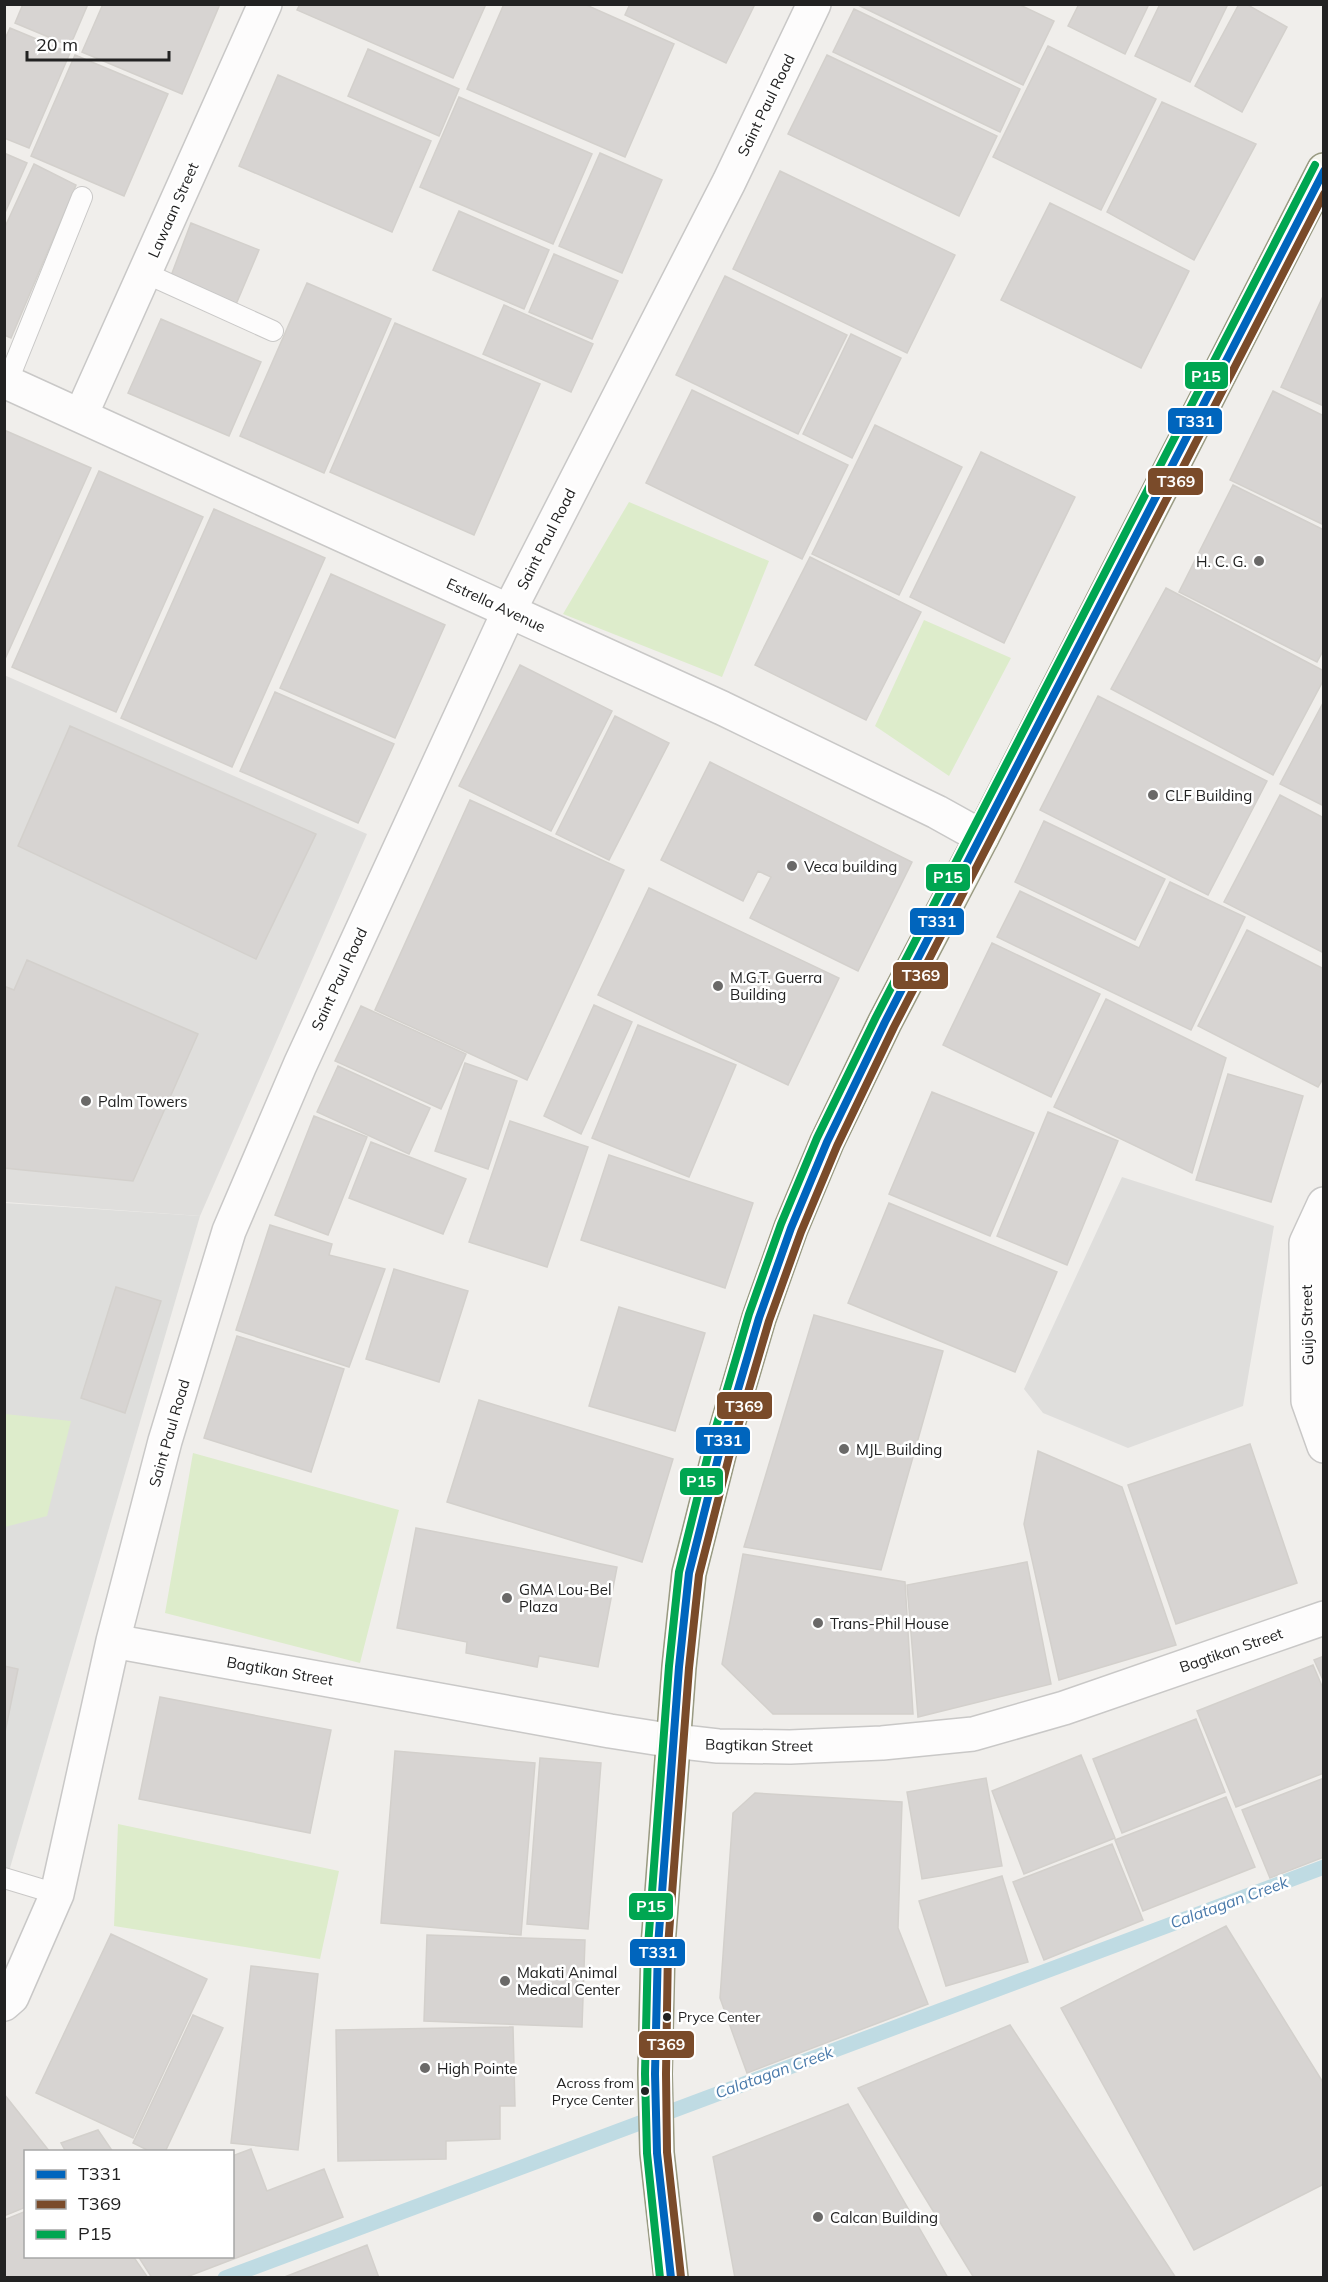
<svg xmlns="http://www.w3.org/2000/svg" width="1328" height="2282" font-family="Mulish,sans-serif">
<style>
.residential{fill:#dfdedc}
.religious{fill:#dededc}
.grass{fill:#ddeccb}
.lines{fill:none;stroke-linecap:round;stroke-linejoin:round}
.stream{stroke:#bfdbe3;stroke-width:15}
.building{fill:#d7d4d2;stroke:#d3d0cc;stroke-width:1.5}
.service-casing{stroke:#c9c8c7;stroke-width:22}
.minor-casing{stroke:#c9c8c7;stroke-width:36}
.tertiary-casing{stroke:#c9c8c7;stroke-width:36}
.secondary-casing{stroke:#999a82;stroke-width:36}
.service{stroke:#fdfcfc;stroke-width:20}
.minor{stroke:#fdfcfc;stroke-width:33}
.tertiary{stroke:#fdfcfc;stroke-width:33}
.secondary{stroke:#f4f4ed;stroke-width:33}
.bus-1-casing{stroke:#fff;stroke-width:12}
.bus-2-casing{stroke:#fff;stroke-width:12}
.bus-3-casing{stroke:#fff;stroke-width:12}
.bus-1{stroke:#0065bd;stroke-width:8}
.bus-2{stroke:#7a4b2a;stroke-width:8}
.bus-3{stroke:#00a651;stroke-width:8}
.poi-dot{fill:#6a6968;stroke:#fff;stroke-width:2}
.bus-dot{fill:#222;stroke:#fff;stroke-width:2}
.labels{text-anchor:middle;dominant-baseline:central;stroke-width:5;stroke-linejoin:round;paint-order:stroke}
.bus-label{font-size:14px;fill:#222;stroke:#fff;text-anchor:start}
.street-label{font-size:15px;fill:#222;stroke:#fff}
.poi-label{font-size:15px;fill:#222;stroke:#fff;text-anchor:start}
.water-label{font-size:16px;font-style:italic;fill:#4a7aab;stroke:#fff}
.line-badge{stroke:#fff;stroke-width:2}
.badge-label{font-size:16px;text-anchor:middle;font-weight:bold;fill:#fff}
</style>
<rect width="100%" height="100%" fill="#f0eeeb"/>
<path class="residential" d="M4,675L367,834L200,1216L5,1202Z
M1122,1177L1274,1226L1243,1406L1128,1448L1043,1413L1024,1389Z"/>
<path class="religious" d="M5,1203L200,1216L5,1885Z"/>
<path class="grass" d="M629,502L769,561L722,677L563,614Z
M924,620L1011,658L949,776L875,726Z
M5,1414L71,1421L47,1516L5,1527Z
M193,1453L399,1510L360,1663L165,1613Z
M118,1824L339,1871L320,1959L114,1926Z"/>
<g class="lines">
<path class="stream" d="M225,2278L1324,1867"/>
</g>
<path class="building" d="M23,4H88L70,46L15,23Z
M103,4H220L182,94L82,52Z
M300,4H486L453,78L297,10Z
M504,4H584L674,44L625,157L467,89Z
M630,4H755L726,63L625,15Z
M856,4H1018L1054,21L1023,85Z
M1079,4H1149L1125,54L1068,26Z
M1160,4H1228L1190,82L1135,56Z
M1239,4H1246L1287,27L1242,112L1195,86Z
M854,9L1020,89L1000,132L833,52Z
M10,28L70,53L29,148L4,138V41Z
M1048,46L1156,99L1101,210L993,157Z
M368,49L459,89L439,136L348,96Z
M75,55L168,94L124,196L31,156Z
M827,55L997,136L959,216L788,134Z
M278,75L431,141L392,232L239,166Z
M459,97L592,154L553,244L420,187Z
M1162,102L1256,144L1194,260L1107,212Z
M4,153L27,163L4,215Z
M600,153L662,180L622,273L559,246Z
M34,164L76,185L11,338L4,335V229Z
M780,171L955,255L907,353L733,269Z
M1050,203L1189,271L1141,368L1001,300Z
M459,211L549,250L524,309L433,270Z
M191,223L259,250L234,309L169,281Z
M554,254L618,281L592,339L529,312Z
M725,276L847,335L798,434L676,375Z
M307,283L391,319L324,473L240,436Z
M1324,294V406L1281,387Z
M504,305L593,344L571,392L483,354Z
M161,319L261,362L229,436L128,393Z
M395,323L540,384L474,535L330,472Z
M851,334L901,358L852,458L803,434Z
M692,390L848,465L802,559L646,483Z
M1273,391L1324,416V525L1230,480Z
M875,425L962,467L899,595L812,554Z
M4,430L91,468L5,659H4Z
M981,452L1075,497L1004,643L910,597Z
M99,471L203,517L116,712L12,667Z
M1233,485L1324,530V649L1317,662L1179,592Z
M214,509L325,558L232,767L121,718Z
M810,557L921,612L866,720L755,665Z
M331,574L445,625L395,738L280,688Z
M1166,588L1324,671V679L1273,775L1111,689Z
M520,665L612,711L551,831L459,786Z
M275,692L394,744L358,823L240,771Z
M1098,696L1267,781L1208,895L1040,810Z
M1324,701V806L1280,784Z
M615,716L669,743L609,860L556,834Z
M70,726L316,834L256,959L18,846Z
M710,762L912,862L858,971L750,918L771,877L758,871L743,901L661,860Z
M1280,795L1324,818V953L1224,902Z
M470,800L624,870L527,1080L375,1010Z
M1044,821L1165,879L1135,940L1015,882Z
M1170,882L1245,917L1191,1030L997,937L1020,891L1139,948Z
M649,888L839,978L788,1085L598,995Z
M1247,930L1324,969V1077L1318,1087L1198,1026Z
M992,943L1100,994L1051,1097L943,1045Z
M27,960L198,1034L133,1181L4,1168V986L14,990Z
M1106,999L1226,1058L1192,1173L1054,1107Z
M594,1005L632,1022L581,1134L544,1116Z
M361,1006L466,1054L441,1109L335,1061Z
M638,1025L736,1065L689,1177L592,1138Z
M465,1063L517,1081L488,1169L435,1151Z
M338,1066L430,1108L409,1154L317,1112Z
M1228,1074L1303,1096L1271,1202L1196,1180Z
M932,1092L1034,1133L990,1236L889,1194Z
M1048,1112L1118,1141L1067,1265L997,1236Z
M314,1116L367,1137L328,1235L275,1215Z
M510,1121L588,1147L547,1267L469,1242Z
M371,1142L466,1179L443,1234L349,1198Z
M609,1155L753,1203L725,1288L581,1240Z
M889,1203L1057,1272L1015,1372L848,1303Z
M270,1225L332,1244L329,1255L385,1269L349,1367L236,1330Z
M394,1269L468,1291L439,1382L366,1359Z
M116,1287L161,1301L125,1413L81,1398Z
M619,1307L705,1333L675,1431L589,1406Z
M814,1315L943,1351L881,1570L744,1547Z
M237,1336L344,1369L311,1472L204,1438Z
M479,1400L673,1459L642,1562L447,1502Z
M1250,1444L1297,1583L1176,1624L1128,1485Z
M1038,1451L1122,1487L1176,1645L1059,1680L1024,1524Z
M416,1528L617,1567L598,1667L539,1656L537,1667L466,1653L467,1642L397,1628Z
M743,1554L905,1582L913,1714H773L722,1664Z
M1027,1562L1051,1684L918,1717L907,1585Z
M1324,1656V1682L1314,1660Z
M1313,1665L1324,1691V1773L1236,1807L1197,1711Z
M4,1666L18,1669L4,1737Z
M160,1697L331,1730L310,1833L139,1799Z
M1196,1719L1225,1792L1122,1833L1093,1759Z
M395,1751L535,1763L521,1935L381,1923Z
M1081,1755L1115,1838L1024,1874L992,1791Z
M540,1758L601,1763L588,1929L527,1924Z
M986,1778L1002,1866L922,1879L907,1792Z
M1324,1778V1857L1270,1878L1242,1810Z
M755,1793L902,1802L898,1928L928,2004L747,2073L720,1998L733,1813Z
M1226,1797L1255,1867L1143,1911L1115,1840Z
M1112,1844L1143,1920L1044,1960L1013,1882Z
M1002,1876L1028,1962L946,1986L919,1901Z
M1226,1926L1324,2084V2184L1194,2250L1061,2008Z
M111,1934L207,1979L133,2138L36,2093Z
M427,1935L585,1940L582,2027L424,2021Z
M251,1966L318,1974L298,2150L231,2143Z
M193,2015L223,2028L165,2152H151L133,2143Z
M1010,2025L1176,2278H974L858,2088Z
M513,2027L515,2106H500V2139L446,2141V2159L338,2161L336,2030Z
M4,2094L50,2152H26V2207L4,2216Z
M848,2104L948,2278H735L713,2157Z
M98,2130L113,2152H66L61,2143Z
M251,2149L267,2191L324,2169L343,2217L184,2278H152L138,2256H232V2156Z
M26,2211V2256H133L148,2278H4V2220Z
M367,2245L379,2278H282Z"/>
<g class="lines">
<defs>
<path id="service" d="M145,273L273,331
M7,383L82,197
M4,1878L57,1894"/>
<path id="minor" d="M81,415L265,4
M1324,1204L1306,1243L1308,1401L1324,1446
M113,1641L610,1731L674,1741
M4,2004L12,1997L57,1894L113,1641L165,1441L229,1231L300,1065L509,611L729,182L814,4"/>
<path id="tertiary" d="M4,381L722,708L937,812L982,837
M674,1741L718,1746L790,1747L882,1743L973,1734L1064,1708L1324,1618"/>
<path id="secondary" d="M671,2278L657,2153L655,2074L658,1946L679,1667L689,1573L719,1454L759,1318L791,1228L827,1142L885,1022L982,837L1324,170"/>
</defs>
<use href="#service" class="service-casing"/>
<use href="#minor" class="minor-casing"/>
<use href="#tertiary" class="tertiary-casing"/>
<use href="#secondary" class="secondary-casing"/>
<use href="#service" class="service"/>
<use href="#minor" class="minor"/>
<use href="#tertiary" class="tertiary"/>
<use href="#secondary" class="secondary"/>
<defs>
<path id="bus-1" d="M671,2278L657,2153L655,2074L658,1946L679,1667L689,1573L719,1454L759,1318L791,1228L827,1142L885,1022L1324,171"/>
<path id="bus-2" d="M681,2277L667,2152L666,2074L668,1947L689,1668L699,1575L729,1457L769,1321L801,1232L837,1146L894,1027L1324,194"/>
<path id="bus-3" d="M660,2278L647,2153L645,2074L648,1946L669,1666L679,1572L709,1451L749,1314L781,1224L817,1138L876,1017L1315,165"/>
</defs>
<use href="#bus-1" class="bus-1-casing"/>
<use href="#bus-2" class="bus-2-casing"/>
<use href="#bus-3" class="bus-3-casing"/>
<use href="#bus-1" class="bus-1"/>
<use href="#bus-2" class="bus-2"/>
<use href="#bus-3" class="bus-3"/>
</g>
<g class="poi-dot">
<circle cx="1259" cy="561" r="6"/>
<circle cx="1153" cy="795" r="6"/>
<circle cx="792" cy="866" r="6"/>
<circle cx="718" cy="986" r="6"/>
<circle cx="86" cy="1101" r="6"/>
<circle cx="844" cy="1449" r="6"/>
<circle cx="507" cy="1598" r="6"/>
<circle cx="818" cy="1623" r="6"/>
<circle cx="505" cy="1981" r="6"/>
<circle cx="425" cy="2068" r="6"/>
<circle cx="818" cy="2217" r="6"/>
</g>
<g class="bus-dot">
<circle cx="667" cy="2017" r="5"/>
<circle cx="645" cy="2091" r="5"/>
</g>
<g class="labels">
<g class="bus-label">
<text x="678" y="2017">Pryce Center</text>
<text x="634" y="2083" text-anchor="end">Across from<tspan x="634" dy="17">Pryce Center</tspan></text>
</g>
<g class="street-label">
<text transform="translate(766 105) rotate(-64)">Saint Paul Road</text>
<text transform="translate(173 210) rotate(-66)">Lawaan Street</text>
<text transform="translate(546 539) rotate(-63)">Saint Paul Road</text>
<text transform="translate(496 605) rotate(25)">Estrella Avenue</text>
<text transform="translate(339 979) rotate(-65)">Saint Paul Road</text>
<text transform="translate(1307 1325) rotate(-91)">Guijo Street</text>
<text transform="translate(169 1433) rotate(-74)">Saint Paul Road</text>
<text transform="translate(1231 1650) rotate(-19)">Bagtikan Street</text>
<text transform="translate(280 1671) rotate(10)">Bagtikan Street</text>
<text transform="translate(759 1745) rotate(1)">Bagtikan Street</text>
</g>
<g class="poi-label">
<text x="1247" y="561" text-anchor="end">H. C. G.</text>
<text x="1165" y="795">CLF Building</text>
<text x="804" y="866">Veca building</text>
<text x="730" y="977">M.G.T. Guerra<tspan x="730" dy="17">Building</tspan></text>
<text x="98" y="1101">Palm Towers</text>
<text x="856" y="1449">MJL Building</text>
<text x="519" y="1589">GMA Lou-Bel<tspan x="519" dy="17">Plaza</tspan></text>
<text x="830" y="1623">Trans-Phil House</text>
<text x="517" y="1972">Makati Animal<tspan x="517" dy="17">Medical Center</tspan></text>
<text x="437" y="2068">High Pointe</text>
<text x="830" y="2217">Calcan Building</text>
</g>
<g class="water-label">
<text transform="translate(1229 1902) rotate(-20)">Calatagan Creek</text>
<text transform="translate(774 2072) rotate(-20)">Calatagan Creek</text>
</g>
</g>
<g class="line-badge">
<rect x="1184" y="361" width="45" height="29" rx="6" fill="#00a651"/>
<rect x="1167" y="407" width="56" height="28" rx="6" fill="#0065bd"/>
<rect x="1147" y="467" width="57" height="29" rx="6" fill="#7a4b2a"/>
<rect x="925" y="863" width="46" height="29" rx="6" fill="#00a651"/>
<rect x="909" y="907" width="56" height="29" rx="6" fill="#0065bd"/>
<rect x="892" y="961" width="57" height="29" rx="6" fill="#7a4b2a"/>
<rect x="716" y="1391" width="57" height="29" rx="6" fill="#7a4b2a"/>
<rect x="695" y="1426" width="56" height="29" rx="6" fill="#0065bd"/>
<rect x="679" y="1467" width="45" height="29" rx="6" fill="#00a651"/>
<rect x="628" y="1892" width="46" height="29" rx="6" fill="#00a651"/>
<rect x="629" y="1938" width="57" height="29" rx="6" fill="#0065bd"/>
<rect x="638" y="2030" width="57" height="29" rx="6" fill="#7a4b2a"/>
</g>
<g class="badge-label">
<text x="1206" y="382">P15</text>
<text x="1195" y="427">T331</text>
<text x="1176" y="487">T369</text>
<text x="948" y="883">P15</text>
<text x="937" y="927">T331</text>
<text x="921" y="981">T369</text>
<text x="744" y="1412">T369</text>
<text x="723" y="1446">T331</text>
<text x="701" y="1487">P15</text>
<text x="651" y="1912">P15</text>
<text x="658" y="1958">T331</text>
<text x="666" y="2050">T369</text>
</g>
<rect width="1328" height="2282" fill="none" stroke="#222222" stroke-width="12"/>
<rect x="24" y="2150" width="210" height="108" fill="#ffffff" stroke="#a7a7a7" stroke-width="1.5"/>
<rect x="36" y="2170" width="30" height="9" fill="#0065bd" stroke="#a7a7a7" stroke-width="1.5"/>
<text x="78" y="2180" font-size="18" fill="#222222">T331</text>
<rect x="36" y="2200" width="30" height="9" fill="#7a4b2a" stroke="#a7a7a7" stroke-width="1.5"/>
<text x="78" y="2210" font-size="18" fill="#222222">T369</text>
<rect x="36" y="2230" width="30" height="9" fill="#00a651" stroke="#a7a7a7" stroke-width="1.5"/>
<text x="78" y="2240" font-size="18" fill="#222222">P15</text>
<path d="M27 51v9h142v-9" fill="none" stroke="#222222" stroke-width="3"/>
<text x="36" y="51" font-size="18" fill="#222222" stroke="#ffffff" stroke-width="4.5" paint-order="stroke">20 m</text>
</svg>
